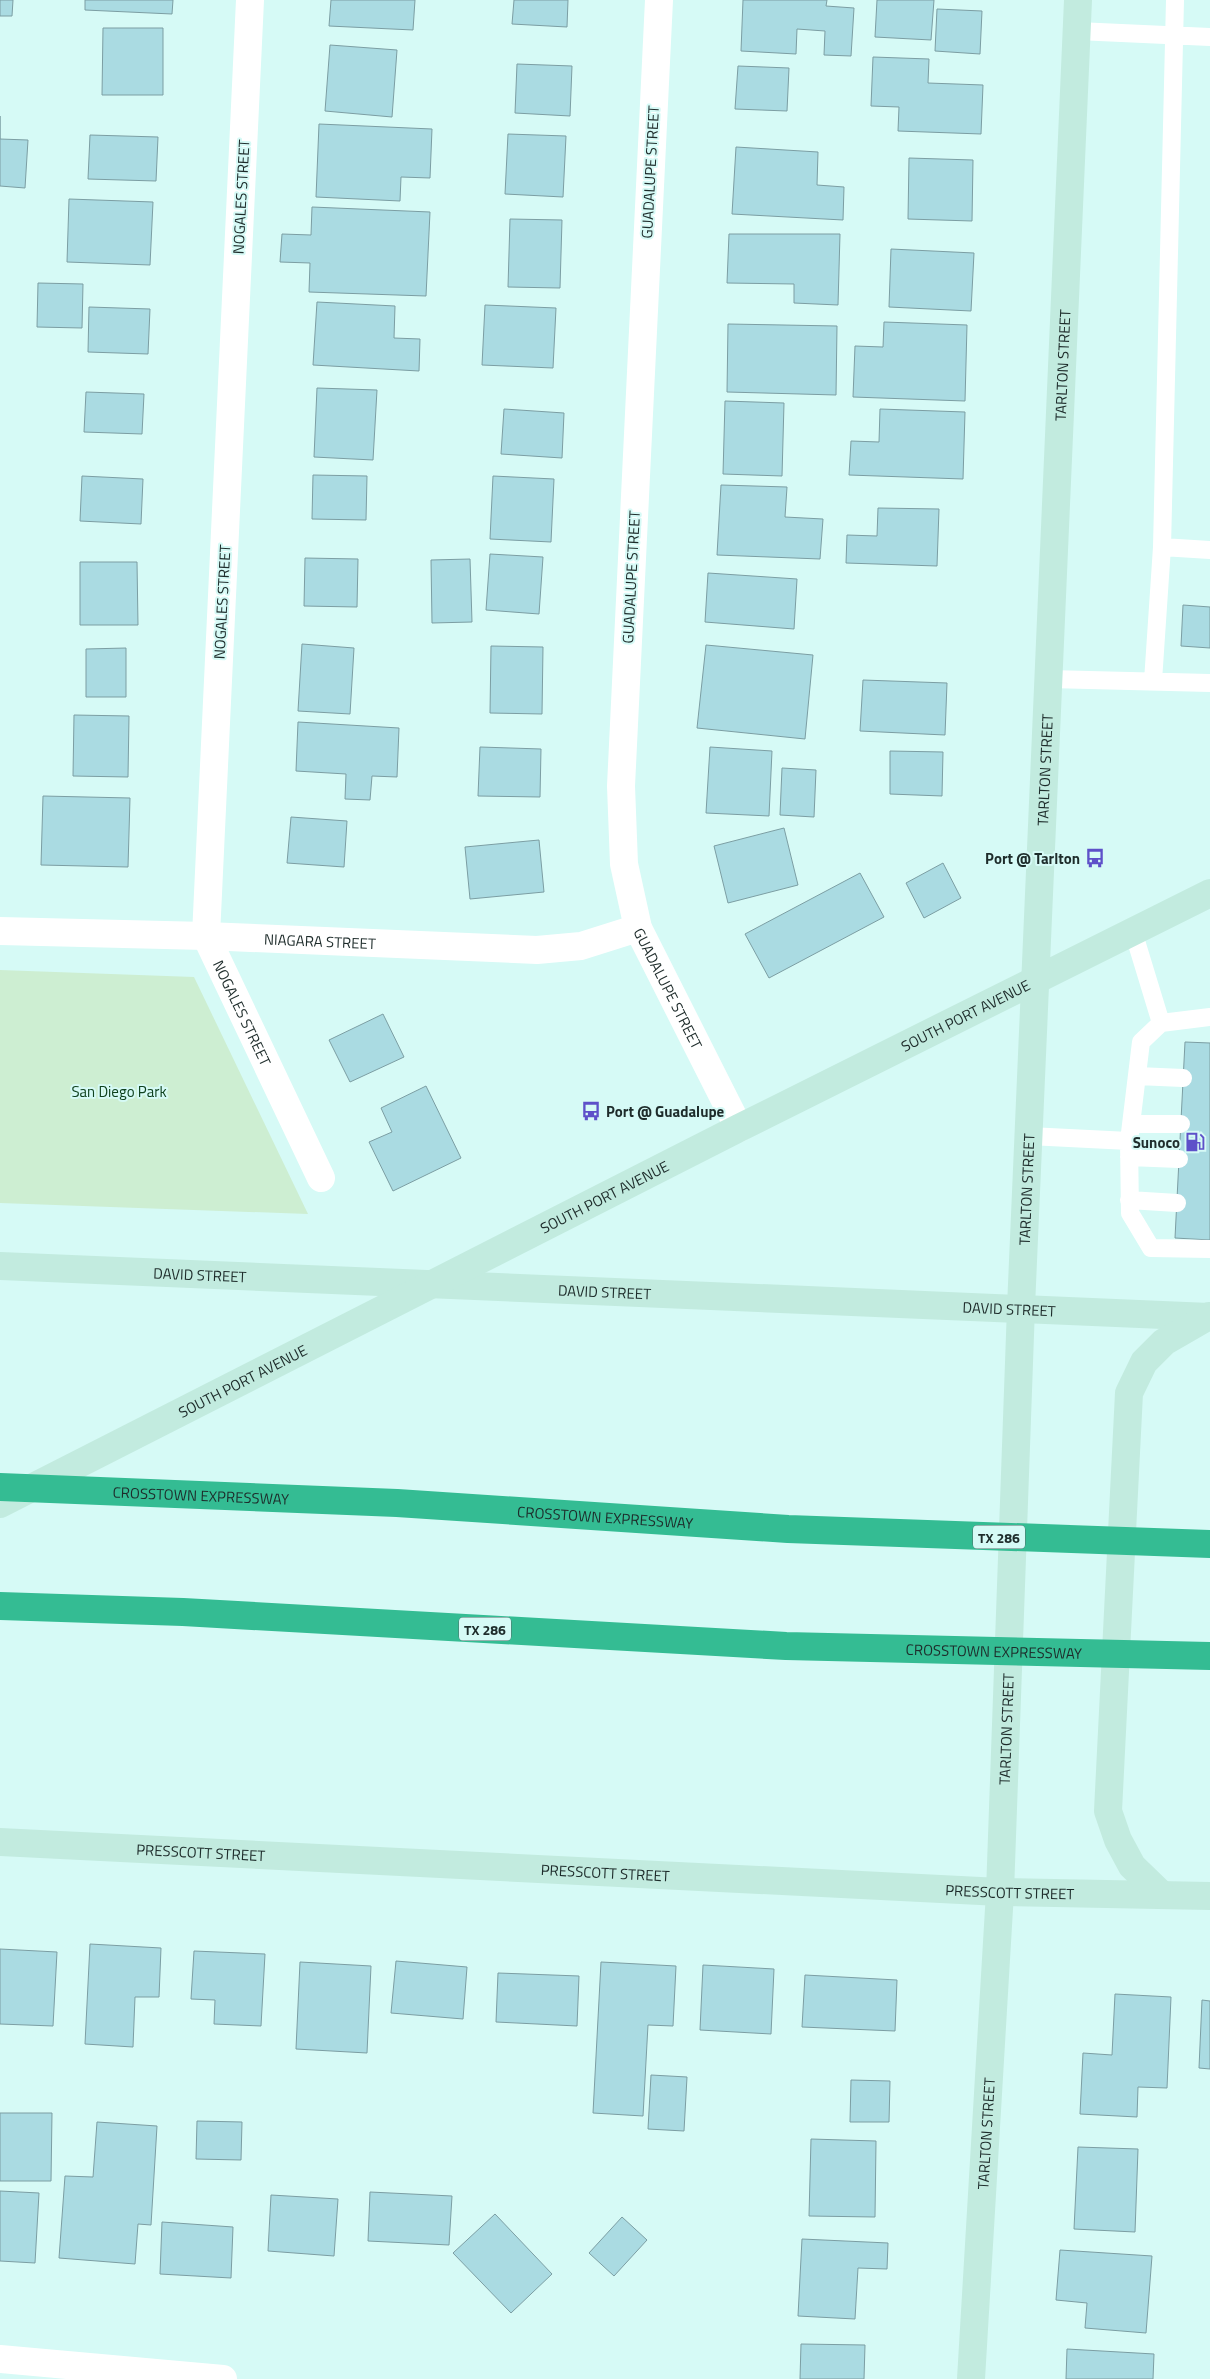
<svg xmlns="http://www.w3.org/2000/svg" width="1210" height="2379" font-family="'Titillium Web',sans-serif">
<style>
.green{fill:#cdeed2}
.building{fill:#aadbe2;stroke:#7c9ea3}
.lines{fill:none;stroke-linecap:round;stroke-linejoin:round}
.lane{stroke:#fff;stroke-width:18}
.street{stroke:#fff;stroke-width:28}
.secondary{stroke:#c2ebdf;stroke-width:28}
.highway{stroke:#34bc93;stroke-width:28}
.labels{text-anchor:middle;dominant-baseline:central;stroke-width:4;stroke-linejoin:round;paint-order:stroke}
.shield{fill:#d6faf6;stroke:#556a68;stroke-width:1}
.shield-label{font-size:14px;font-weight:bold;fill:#1e2c2b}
.street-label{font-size:15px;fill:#1e2c2b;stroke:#d6faf6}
.poi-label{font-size:15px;font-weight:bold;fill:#1e2c2b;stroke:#d6faf6;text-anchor:end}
.park-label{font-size:15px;fill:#0f421e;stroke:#d6faf6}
</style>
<rect width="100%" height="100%" fill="#d6faf6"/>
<path class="green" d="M0,970L194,977L308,1214L0,1203Z"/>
<path class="building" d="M0,0H13L12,16H0Z
M85,0H173L172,14L85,10Z
M331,0H415L413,30L329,26Z
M514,0H568L567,27L512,24Z
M743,0H827L826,6L854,8L851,56L824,55L825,31L797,29L796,54L741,51Z
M877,0H934L931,40L875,37Z
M937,9L982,11L980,54L935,51Z
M103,28H163V95H102Z
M330,45L397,50L392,117L325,111Z
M873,57L929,59L928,83L983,85L981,134L898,131L899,107L871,106Z
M517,64L572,66L570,116L515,113Z
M738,66L789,68L787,111L735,109Z
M0,116V139L28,140L25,188L0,186Z
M319,124L432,129L430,178L401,177L400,201L316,197Z
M508,134L566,136L563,197L505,194Z
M90,135L158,137L156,181L88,179Z
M736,147L818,152L817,185L844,187L843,220L732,214Z
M909,158L973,160L972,221L908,219Z
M69,199L153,202L150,265L67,262Z
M312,207L430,212L426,296L309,292L310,263L280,262L282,234L311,235Z
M510,219L562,220L560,288L508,287Z
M729,234H840L838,305L794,303V284L727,283Z
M891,249L974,253L971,311L889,307Z
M38,283L83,284L82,328L37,327Z
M317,302L395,306L394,338L420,339L419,371L313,365Z
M485,305L556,308L553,368L482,365Z
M89,307L150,309L148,354L88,352Z
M884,322L967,325L965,401L853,397L855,346L883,347Z
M728,324L837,326L836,395L727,392Z
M317,388L377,390L373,460L314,457Z
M86,392L144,394L142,434L84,432Z
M725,401L784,403L782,476L723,474Z
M504,409L564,413L562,458L501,454Z
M880,409L965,412L963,479L849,475L851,441L879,442Z
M313,475L367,476L366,520L312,519Z
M82,476L143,479L141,524L80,521Z
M493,476L554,479L551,542L490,539Z
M721,485L787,487L785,517L823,519L820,559L717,555Z
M878,508L939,509L937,566L846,563L847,535L877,536Z
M490,554L543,557L539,614L486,610Z
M305,558L358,559L357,607L304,606Z
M470,559L472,622L432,623L431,560Z
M80,562H137L138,625H80Z
M708,573L797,579L794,629L705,622Z
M1183,605L1210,607V648L1181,646Z
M302,644L354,648L350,714L298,711Z
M706,645L813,655L805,739L697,728Z
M491,646L543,647L542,714L490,713Z
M126,648V697H86V649Z
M863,680L947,683L945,735L860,731Z
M74,715L129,716L128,777L73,776Z
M298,722L399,728L397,777L372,776L370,800L345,799L346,774L296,771Z
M480,747L541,749L540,797L478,796Z
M710,747L772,751L769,816L706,813Z
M890,751L943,752L942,796L890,794Z
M782,768L816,770L814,817L780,815Z
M43,796L130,798L128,867L41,865Z
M291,817L347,821L344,867L287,863Z
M784,828L798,885L728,903L714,846Z
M539,840L544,892L470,899L465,847Z
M943,863L961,898L924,918L906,883Z
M860,873L884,917L769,978L745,934Z
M383,1014L404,1057L350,1082L329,1040Z
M1185,1042L1210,1043V1240L1175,1238Z
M426,1086L461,1158L393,1191L369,1142L392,1132L381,1108Z
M90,1944L161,1948L159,1997H135L133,2047L85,2044Z
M0,1949L57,1952L53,2026L0,2024Z
M194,1951L265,1954L261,2026L214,2024L215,2000L191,1999Z
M396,1961L467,1967L463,2019L391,2013Z
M300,1962L371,1966L367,2053L296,2049Z
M601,1962L676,1966L673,2026L648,2025L643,2116L593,2113Z
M703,1965L774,1969L771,2034L700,2030Z
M498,1973L579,1976L577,2026L496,2022Z
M805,1975L897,1980L895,2031L802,2027Z
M1115,1994L1171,1997L1167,2088L1138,2087L1137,2117L1080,2114L1083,2053L1112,2055Z
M1202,2000L1210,2001V2069L1199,2068Z
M651,2075L687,2077L684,2131L648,2129Z
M851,2080L890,2081L889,2122H850Z
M0,2113H52L51,2181H0Z
M197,2121L242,2122L241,2160L196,2159Z
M97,2122L157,2126L151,2225L138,2224L135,2264L59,2258L65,2176L93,2177Z
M811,2139L876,2141L875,2217L809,2216Z
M1078,2147L1138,2149L1135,2232L1074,2229Z
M0,2191L39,2193L35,2263L0,2261Z
M370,2192L452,2196L449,2245L368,2241Z
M271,2195L338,2199L334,2256L268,2251Z
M495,2214L552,2274L511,2313L453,2253Z
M622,2217L647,2240L614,2276L589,2253Z
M162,2222L233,2227L231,2278L160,2274Z
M802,2239L888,2243L887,2269L858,2268L855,2319L798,2316Z
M1060,2250L1152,2256L1146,2333L1085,2328L1087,2303L1056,2300Z
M801,2344L865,2345L864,2379H800Z
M1067,2349L1154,2354L1153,2379H1066Z"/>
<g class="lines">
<path class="lane" d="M1077,31L1210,37
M1162,547L1210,550
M1049,679L1210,683
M1153,681L1162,547L1175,0
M1133,931L1161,1023L1210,1017
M1161,1023L1141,1042L1129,1141L1130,1213L1151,1248L1210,1249
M1137,1076L1183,1078
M1131,1124H1181
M1029,1136L1129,1141
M1129,1157L1179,1159
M1129,1200L1177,1203"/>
<g class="street">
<path id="s1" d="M250,0L206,936L321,1178"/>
<path id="s2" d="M659,0L621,786L624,864L638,928L739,1128"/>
<path id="s3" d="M0,931L206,936L537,950L581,946L638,928"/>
<path d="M0,2359L223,2379"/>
</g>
<g class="secondary">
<path id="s4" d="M0,1266L1210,1317"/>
<path id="s5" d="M0,1504L739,1128L1210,893"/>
<path id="s6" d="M0,1842L1000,1892L1210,1896"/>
<path d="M1162,1895L1132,1866L1118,1840L1108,1811L1129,1393L1144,1362L1164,1342L1209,1316"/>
<path id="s7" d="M971,2379L1000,1892L1021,1307L1078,0"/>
</g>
<g class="highway">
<path id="s8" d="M0,1487L397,1503L788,1529L1210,1544"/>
<path id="s9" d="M0,1606L183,1612L786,1646L1210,1656"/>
</g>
</g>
<defs>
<symbol id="bus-bare" viewBox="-9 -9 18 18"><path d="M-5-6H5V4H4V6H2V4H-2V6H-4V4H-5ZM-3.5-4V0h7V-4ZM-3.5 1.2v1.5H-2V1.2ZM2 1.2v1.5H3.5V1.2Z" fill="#5e50c9" stroke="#d6faf6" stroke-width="2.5" paint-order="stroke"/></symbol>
<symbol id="fuel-bare" viewBox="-9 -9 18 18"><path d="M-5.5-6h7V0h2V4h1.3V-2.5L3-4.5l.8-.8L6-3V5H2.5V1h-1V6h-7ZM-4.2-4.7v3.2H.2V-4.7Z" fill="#5e50c9" stroke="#d6faf6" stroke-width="2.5" paint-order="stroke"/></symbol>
</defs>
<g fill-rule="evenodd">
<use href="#bus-bare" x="1081" y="844" width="28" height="28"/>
<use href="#bus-bare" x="577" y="1097" width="28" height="28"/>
<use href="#fuel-bare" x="1181" y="1128" width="28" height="28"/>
</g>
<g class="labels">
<g class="shield">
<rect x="973" y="1525.5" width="52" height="23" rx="4"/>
<rect x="459" y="1617.5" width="52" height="23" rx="4"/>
</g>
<g class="shield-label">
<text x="999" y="1537">TX 286</text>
<text x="485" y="1629">TX 286</text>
</g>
<g class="street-label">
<text transform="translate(650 172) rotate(-87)">GUADALUPE STREET</text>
<text transform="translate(241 197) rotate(-87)">NOGALES STREET</text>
<text stroke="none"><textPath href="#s7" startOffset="2016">TARLTON STREET</textPath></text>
<text transform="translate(631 577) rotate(-87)">GUADALUPE STREET</text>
<text transform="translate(222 602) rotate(-87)">NOGALES STREET</text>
<text stroke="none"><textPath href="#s7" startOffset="1611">TARLTON STREET</textPath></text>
<text stroke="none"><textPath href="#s3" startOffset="320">NIAGARA STREET</textPath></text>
<text stroke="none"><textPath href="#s2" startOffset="998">GUADALUPE STREET</textPath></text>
<text stroke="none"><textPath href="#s1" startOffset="1022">NOGALES STREET</textPath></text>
<text stroke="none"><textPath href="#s5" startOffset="1082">SOUTH PORT AVENUE</textPath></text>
<text stroke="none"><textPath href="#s7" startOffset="1191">TARLTON STREET</textPath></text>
<text stroke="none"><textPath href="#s5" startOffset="678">SOUTH PORT AVENUE</textPath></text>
<text stroke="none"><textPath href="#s4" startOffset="200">DAVID STREET</textPath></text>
<text stroke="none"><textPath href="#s4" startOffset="605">DAVID STREET</textPath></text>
<text stroke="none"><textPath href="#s4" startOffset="1010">DAVID STREET</textPath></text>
<text stroke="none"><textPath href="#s5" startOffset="272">SOUTH PORT AVENUE</textPath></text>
<text stroke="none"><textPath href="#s8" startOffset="201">CROSSTOWN EXPRESSWAY</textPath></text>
<text stroke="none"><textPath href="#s8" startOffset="606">CROSSTOWN EXPRESSWAY</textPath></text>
<text stroke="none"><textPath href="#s9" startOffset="995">CROSSTOWN EXPRESSWAY</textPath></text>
<text stroke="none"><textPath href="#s7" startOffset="651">TARLTON STREET</textPath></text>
<text stroke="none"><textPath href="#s6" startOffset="201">PRESSCOTT STREET</textPath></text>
<text stroke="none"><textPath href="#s6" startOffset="606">PRESSCOTT STREET</textPath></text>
<text stroke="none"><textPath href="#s6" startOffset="1011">PRESSCOTT STREET</textPath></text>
<text stroke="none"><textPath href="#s7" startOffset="246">TARLTON STREET</textPath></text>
</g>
<g class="poi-label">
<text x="1080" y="858">Port @ Tarlton</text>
<text x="606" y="1111" text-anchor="start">Port @ Guadalupe</text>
<text x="1180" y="1142">Sunoco</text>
</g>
<g class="park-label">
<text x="119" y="1091">San Diego Park</text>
</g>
</g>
</svg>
